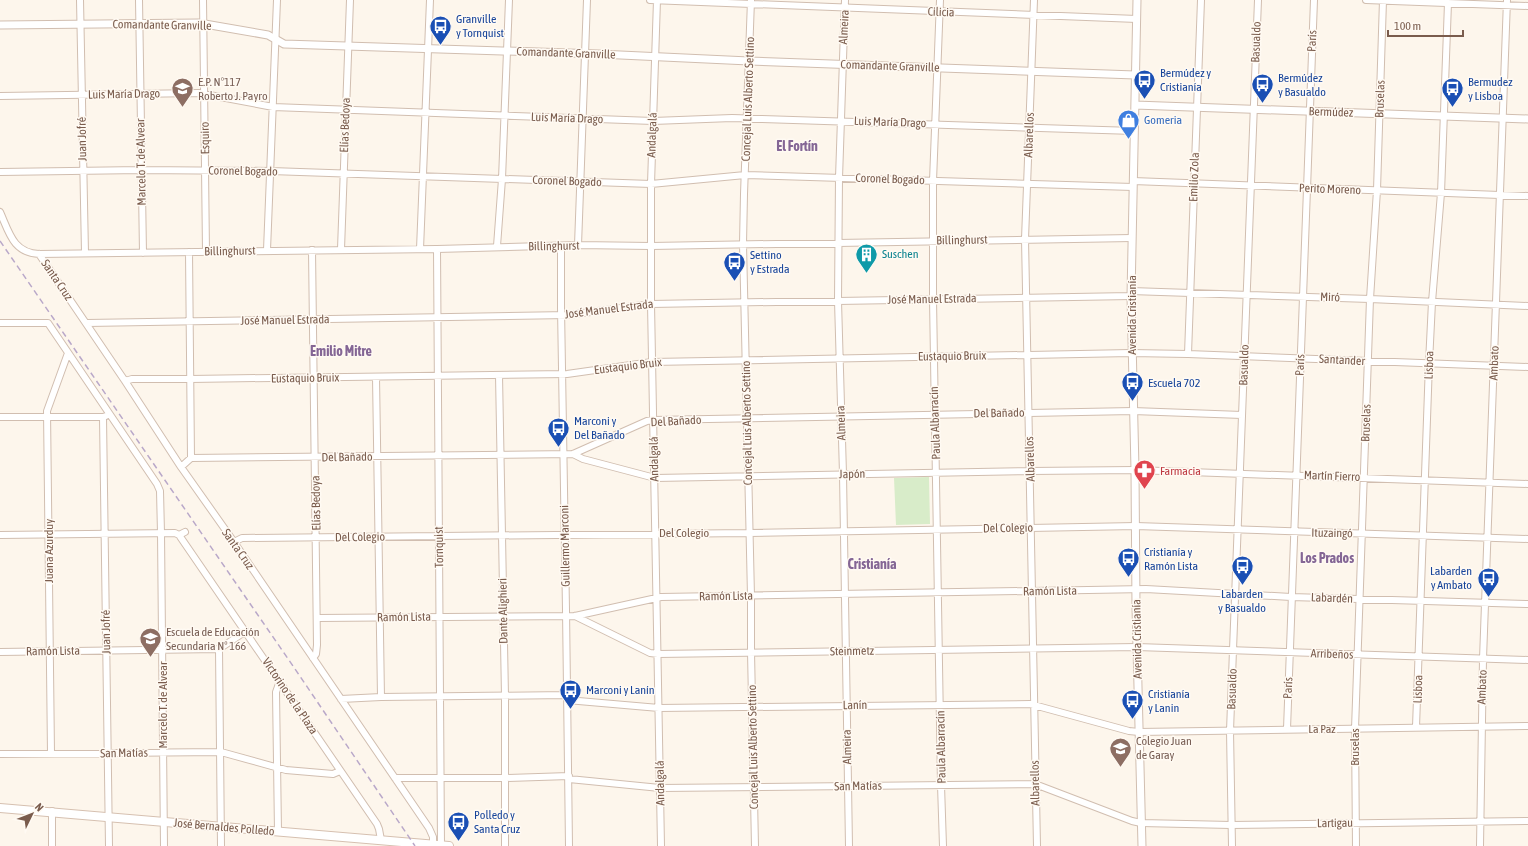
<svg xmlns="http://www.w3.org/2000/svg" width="1528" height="846" font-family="'Asap Condensed',sans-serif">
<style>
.green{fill:#d8ecc9}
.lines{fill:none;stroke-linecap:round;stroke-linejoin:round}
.minor-casing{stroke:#d1beb0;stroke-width:8}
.tertiary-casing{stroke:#d1beb0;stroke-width:9}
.secondary-casing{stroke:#d6c0b0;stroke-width:10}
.minor{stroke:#fff;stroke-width:6}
.tertiary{stroke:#fff;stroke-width:7}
.secondary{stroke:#fff;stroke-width:8}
.rail{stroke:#b9a8c9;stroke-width:1.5;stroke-dasharray:6 4;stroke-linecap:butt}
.labels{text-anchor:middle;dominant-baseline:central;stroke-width:3;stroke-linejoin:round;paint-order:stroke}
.street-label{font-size:12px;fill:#7a5c4d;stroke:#fffaf3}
.transit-label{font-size:12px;fill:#164399;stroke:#fffaf3;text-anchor:start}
.education-label{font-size:12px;fill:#785e54;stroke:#fffaf3;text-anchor:start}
.shop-label{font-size:12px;fill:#366cbe;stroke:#fffaf3;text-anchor:start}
.culture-label{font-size:12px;fill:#0d838f;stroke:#fffaf3;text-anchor:start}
.health-label{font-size:12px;fill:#be3a42;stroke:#fffaf3;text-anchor:start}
.quarter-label{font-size:14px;font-weight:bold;fill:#846695;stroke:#fffaf3}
</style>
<rect width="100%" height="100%" fill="#fdf6ec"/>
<path class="green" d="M929,477L930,524L896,525L894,478Z"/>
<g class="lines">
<defs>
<path id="minor" d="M80,0L85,253
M139,0L143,253
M203,0L206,251
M650,0L1137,19
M657,0L651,184V304L661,846
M751,0L744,194L743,244L751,596V652L755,846
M845,0L839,178L838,301L843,474L849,846
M940,0L933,181V299L941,785L943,846
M1034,0L1025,239L1037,846
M1366,0L1528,6
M0,96L199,93L273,107L653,121L732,118L1134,131
M0,172L141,170L271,171L651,184L745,175L1133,187
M1133,181L1528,196
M0,212C9,232 13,253 39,254L437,249L578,245L651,246L1132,238
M578,245L587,0
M497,246L502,179L509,0
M561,246V308L566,610L569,846
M341,249L350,0
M420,249L430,0
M437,249L441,845
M267,250L277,0
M312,250L317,645L316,654L313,658
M189,252L191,458
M39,254L125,381L181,467L234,542L429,828L433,837V844
M1131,291L1370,299L1528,306
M0,323H48L157,484L160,491L161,533L164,846
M87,323L568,315L651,304L1131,296
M1188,354L1201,0
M499,375L505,696V846
M376,377L381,697
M125,381L132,379H190L567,374L652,362L1131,353L1188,354L1528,367
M0,417H103L106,416
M103,417L109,846
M573,454L583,459L655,478L1030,471L1135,470L1528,484
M181,467L191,458L573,454L647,421L653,420L1133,411L1242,415
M0,535L175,533L179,535L185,532
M179,535L377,824L379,829L381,840
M234,542L242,538L749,533L1136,526L1528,539
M575,616L650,653L658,654L1137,647L1528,660
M317,618L575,616L661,597L1146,589L1291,597L1528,604
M219,649L221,846
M0,652L219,649L246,631
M341,699L381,697L567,695
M567,700L659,708L1030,704L1129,731L1139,732L1528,726
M1416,727L1429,363L1432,302L1441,193L1448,3
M1287,729C1296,486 1305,243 1314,0
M51,753L47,411L68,353
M0,754L221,752L286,770L333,774L340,771
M395,778H506L569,776
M569,779L660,788L1035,784L1132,821L1141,823L1231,825L1528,821
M278,831L276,692L280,681
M52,846V811
M1232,846L1230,731L1233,650L1258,0
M1356,846L1355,729L1370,299L1377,190L1383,0
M1480,846L1483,659L1507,0"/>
<path id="tertiary" d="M1137,0L1131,296L1135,470L1136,607L1142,846
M0,25L199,23L268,35L284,44L599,54L749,61L1135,75
M1135,105L1528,119"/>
<path id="secondary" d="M0,808L449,846"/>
</defs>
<use href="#minor" class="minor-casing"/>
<use href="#tertiary" class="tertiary-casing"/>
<use href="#secondary" class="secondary-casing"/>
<use href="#minor" class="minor"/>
<use href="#tertiary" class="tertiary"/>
<use href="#secondary" class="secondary"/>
<path class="rail" d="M0,241L293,666L415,846"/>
</g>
<defs>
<symbol id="bus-pin" viewBox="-11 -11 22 30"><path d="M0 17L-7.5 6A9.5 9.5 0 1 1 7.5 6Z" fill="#1a4fb4" stroke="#fffaf3"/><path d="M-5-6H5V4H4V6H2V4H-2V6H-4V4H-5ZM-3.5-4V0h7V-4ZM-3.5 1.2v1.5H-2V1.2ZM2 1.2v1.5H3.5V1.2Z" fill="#fff"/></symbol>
<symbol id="school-pin" viewBox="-11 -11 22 30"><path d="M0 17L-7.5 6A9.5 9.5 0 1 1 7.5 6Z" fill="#8d6e63" stroke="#fffaf3"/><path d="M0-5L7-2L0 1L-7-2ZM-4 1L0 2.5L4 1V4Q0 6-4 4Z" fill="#fff"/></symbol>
<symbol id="shop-pin" viewBox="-11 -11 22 30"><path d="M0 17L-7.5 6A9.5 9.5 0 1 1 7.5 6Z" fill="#3f7fe0" stroke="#fffaf3"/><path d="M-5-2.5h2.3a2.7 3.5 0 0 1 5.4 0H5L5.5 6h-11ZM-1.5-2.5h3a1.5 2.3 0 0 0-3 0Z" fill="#fff"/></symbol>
<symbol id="building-pin" viewBox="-11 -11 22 30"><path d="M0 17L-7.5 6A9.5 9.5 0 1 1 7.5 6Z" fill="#0f9aa8" stroke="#fffaf3"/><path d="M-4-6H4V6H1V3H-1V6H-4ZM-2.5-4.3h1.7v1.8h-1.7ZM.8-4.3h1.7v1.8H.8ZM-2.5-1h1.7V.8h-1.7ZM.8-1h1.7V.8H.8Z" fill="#fff"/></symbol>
<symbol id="pharmacy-pin" viewBox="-11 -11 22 30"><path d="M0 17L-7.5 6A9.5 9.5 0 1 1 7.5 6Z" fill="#e0444e" stroke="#fffaf3"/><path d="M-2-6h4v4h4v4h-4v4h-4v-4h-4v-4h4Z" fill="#fff"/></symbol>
</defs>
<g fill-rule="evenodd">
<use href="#bus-pin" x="428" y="14" width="25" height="34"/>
<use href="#bus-pin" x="1132" y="68" width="25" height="34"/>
<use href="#bus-pin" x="1250" y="72" width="25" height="34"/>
<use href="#school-pin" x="170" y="76" width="25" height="34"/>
<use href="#bus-pin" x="1440" y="76" width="25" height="34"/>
<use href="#shop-pin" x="1116" y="108" width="25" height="34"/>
<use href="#building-pin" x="854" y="242" width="25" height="34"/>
<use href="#bus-pin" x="722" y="250" width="25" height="34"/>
<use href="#bus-pin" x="1120" y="370" width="25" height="34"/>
<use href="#bus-pin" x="546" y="416" width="25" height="34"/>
<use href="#pharmacy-pin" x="1132" y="458" width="25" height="34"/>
<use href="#bus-pin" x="1116" y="546" width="25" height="34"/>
<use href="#bus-pin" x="1230" y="554" width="25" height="34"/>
<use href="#bus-pin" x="1476" y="566" width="25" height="34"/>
<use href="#school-pin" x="138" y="626" width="25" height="34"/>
<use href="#bus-pin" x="558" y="678" width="25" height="34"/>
<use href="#bus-pin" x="1120" y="688" width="25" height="34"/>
<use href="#school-pin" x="1108" y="736" width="25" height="34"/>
<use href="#bus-pin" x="446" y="810" width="25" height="34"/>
</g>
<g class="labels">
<g class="street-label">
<text transform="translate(941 12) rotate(2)">Cilicia</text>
<text transform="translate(162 25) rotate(1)">Comandante Granville</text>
<text transform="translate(844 27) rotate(-87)">Almeira</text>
<text transform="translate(1312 41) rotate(-88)">París</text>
<text transform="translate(1256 42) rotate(-88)">Basualdo</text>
<text transform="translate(566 53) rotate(2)">Comandante Granville</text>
<text transform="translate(890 66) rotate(2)">Comandante Granville</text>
<text transform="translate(124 94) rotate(-1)">Luis María Drago</text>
<text transform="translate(748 99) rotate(-88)">Concejal Luis Alberto Settino</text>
<text transform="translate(1380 99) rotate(-88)">Bruselas</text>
<text transform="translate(1331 112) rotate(2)">Bermúdez</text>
<text transform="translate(567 118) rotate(2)">Luis María Drago</text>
<text transform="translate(890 122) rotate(2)">Luis María Drago</text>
<text transform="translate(345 125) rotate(-88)">Elías Bedoya</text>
<text transform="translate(652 135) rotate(-88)">Andalgalá</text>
<text transform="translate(1029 135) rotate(-88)">Albarellos</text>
<text transform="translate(205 138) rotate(-91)">Esquiro</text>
<text transform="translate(82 139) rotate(-91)">Juan Jofré</text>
<text transform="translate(141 162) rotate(-91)">Marcelo T. de Alvear</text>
<text transform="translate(243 171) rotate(1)">Coronel Bogado</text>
<text transform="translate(1194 177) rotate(-88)">Emilio Zola</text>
<text transform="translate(890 179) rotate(2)">Coronel Bogado</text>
<text transform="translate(567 181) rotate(2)">Coronel Bogado</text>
<text transform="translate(1330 189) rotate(2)">Perito Moreno</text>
<text transform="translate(962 240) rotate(-1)">Billinghurst</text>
<text transform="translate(554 246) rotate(-1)">Billinghurst</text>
<text transform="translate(230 251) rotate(-1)">Billinghurst</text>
<text transform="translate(57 280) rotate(56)">Santa Cruz</text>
<text transform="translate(1330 297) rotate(2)">Miró</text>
<text transform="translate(932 299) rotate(-1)">José Manuel Estrada</text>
<text transform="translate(609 309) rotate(-7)">José Manuel Estrada</text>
<text transform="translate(1132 315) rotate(-90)">Avenida Cristianía</text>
<text transform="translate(285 320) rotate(-1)">José Manuel Estrada</text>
<text transform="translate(952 356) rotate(-1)">Eustaquio Bruix</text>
<text transform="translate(1342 360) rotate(3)">Santander</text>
<text transform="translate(1494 363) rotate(-88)">Ambato</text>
<text transform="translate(1244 365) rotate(-88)">Basualdo</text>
<text transform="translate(1300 365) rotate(-88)">París</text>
<text transform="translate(1429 365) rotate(-88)">Lisboa</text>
<text transform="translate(628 366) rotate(-7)">Eustaquio Bruix</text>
<text transform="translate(305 378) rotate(-1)">Eustaquio Bruix</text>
<text transform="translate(999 413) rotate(-1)">Del Bañado</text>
<text transform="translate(676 421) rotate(-3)">Del Bañado</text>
<text transform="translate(747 423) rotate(-91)">Concejal Luis Alberto Settino</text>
<text transform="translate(841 423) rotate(-92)">Almeira</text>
<text transform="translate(935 423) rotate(-92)">Paula Albarracín</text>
<text transform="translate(1366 423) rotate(-88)">Bruselas</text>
<text transform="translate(347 457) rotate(-1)">Del Bañado</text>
<text transform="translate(654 459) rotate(-91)">Andalgalá</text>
<text transform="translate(1030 459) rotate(-92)">Albarellos</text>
<text transform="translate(852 474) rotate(-1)">Japón</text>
<text transform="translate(1332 476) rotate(2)">Martín Fierro</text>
<text transform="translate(316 503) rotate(-91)">Elías Bedoya</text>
<text transform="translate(1008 528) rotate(-1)">Del Colegio</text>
<text x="684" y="533">Del Colegio</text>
<text transform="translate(1332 533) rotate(1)">Ituzaingó</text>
<text transform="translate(360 537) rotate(-1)">Del Colegio</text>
<text transform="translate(565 546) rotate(-91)">Guillermo Marconi</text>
<text transform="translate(439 547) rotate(-91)">Tornquist</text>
<text transform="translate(238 549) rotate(55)">Santa Cruz</text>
<text transform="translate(49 551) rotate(-90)">Juana Azurduy</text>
<text transform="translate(1050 591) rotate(-1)">Ramón Lista</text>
<text transform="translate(726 596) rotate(-1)">Ramón Lista</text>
<text transform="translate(1332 598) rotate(2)">Labardén</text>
<text transform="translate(503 611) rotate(-91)">Dante Alighieri</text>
<text transform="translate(404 617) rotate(-1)">Ramón Lista</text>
<text transform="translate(106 632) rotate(-91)">Juan Jofré</text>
<text transform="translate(1137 639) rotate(-91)">Avenida Cristianía</text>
<text transform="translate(53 651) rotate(-1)">Ramón Lista</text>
<text transform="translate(852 651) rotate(-1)">Steinmetz</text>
<text transform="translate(1332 654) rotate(2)">Arribeños</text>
<text transform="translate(1482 687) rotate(-88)">Ambato</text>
<text transform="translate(1288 688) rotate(-88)">París</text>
<text transform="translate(1232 689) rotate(-88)">Basualdo</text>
<text transform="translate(1418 689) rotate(-88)">Lisboa</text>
<text transform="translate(290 696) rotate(56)">Victorino de la Plaza</text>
<text transform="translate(163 705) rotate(-90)">Marcelo T. de Alvear</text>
<text transform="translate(855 705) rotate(-1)">Lanín</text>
<text x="1322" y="729">La Paz</text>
<text transform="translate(753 747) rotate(-91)">Concejal Luis Alberto Settino</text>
<text transform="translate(847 747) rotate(-91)">Almeira</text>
<text transform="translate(941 747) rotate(-91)">Paula Albarracín</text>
<text transform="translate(1355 747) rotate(-90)">Bruselas</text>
<text transform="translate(124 753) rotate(-1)">San Matías</text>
<text transform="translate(660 783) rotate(-91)">Andalgalá</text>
<text transform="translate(1035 783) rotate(-91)">Albarellos</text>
<text transform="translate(858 786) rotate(-1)">San Matías</text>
<text transform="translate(1335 823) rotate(-1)">Lartigau</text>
<text transform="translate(224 827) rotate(5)">José Bernaldes Polledo</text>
</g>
<g class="transit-label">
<text x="456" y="19">Granville<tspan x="456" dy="14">y Tornquist</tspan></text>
<text x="1160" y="73">Bermúdez y<tspan x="1160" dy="14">Cristianía</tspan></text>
<text x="1278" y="78">Bermúdez<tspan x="1278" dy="14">y Basualdo</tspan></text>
<text x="1468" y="82">Bermudez<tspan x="1468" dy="14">y Lisboa</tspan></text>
<text x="750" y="255">Settino<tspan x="750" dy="14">y Estrada</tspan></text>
<text x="1148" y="383">Escuela 702</text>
<text x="574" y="421">Marconi y<tspan x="574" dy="14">Del Bañado</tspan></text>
<text x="1144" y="552">Cristianía y<tspan x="1144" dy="14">Ramón Lista</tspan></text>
<text x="1472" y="571" text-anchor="end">Labarden<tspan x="1472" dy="14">y Ambato</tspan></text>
<text x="1242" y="594" text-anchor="middle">Labarden<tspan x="1242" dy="14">y Basualdo</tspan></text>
<text x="586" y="690">Marconi y Lanín</text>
<text x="1148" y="694">Cristianía<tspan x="1148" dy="14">y Lanin</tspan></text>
<text x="474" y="815">Polledo y<tspan x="474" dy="14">Santa Cruz</tspan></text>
</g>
<g class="education-label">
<text x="198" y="82">E.P. Nº117<tspan x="198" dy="14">Roberto J. Payro</tspan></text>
<text x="166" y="632">Escuela de Educación<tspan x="166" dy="14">Secundaria N° 166</tspan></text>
<text x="1136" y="741">Colegio Juan<tspan x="1136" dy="14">de Garay</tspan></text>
</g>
<g class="shop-label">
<text x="1144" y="120">Gomeria</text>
</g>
<g class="culture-label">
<text x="882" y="254">Suschen</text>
</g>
<g class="health-label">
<text x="1160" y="471">Farmacia</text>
</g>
<g class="quarter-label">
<text x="797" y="146">El Fortín</text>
<text x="341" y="351">Emilio Mitre</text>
<text x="1327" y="558">Los Prados</text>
<text x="872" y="564">Cristianía</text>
</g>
</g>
<g transform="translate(32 814) rotate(47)" stroke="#fffaf3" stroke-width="3" paint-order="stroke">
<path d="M0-3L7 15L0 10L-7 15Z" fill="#7a5c4d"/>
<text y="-6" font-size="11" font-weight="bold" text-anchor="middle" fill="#7a5c4d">N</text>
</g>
<path d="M1388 30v6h75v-6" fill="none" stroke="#7a5c4d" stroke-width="2"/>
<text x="1394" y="30" font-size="12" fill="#7a5c4d" stroke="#fffaf3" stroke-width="3" paint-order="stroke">100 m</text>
</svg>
